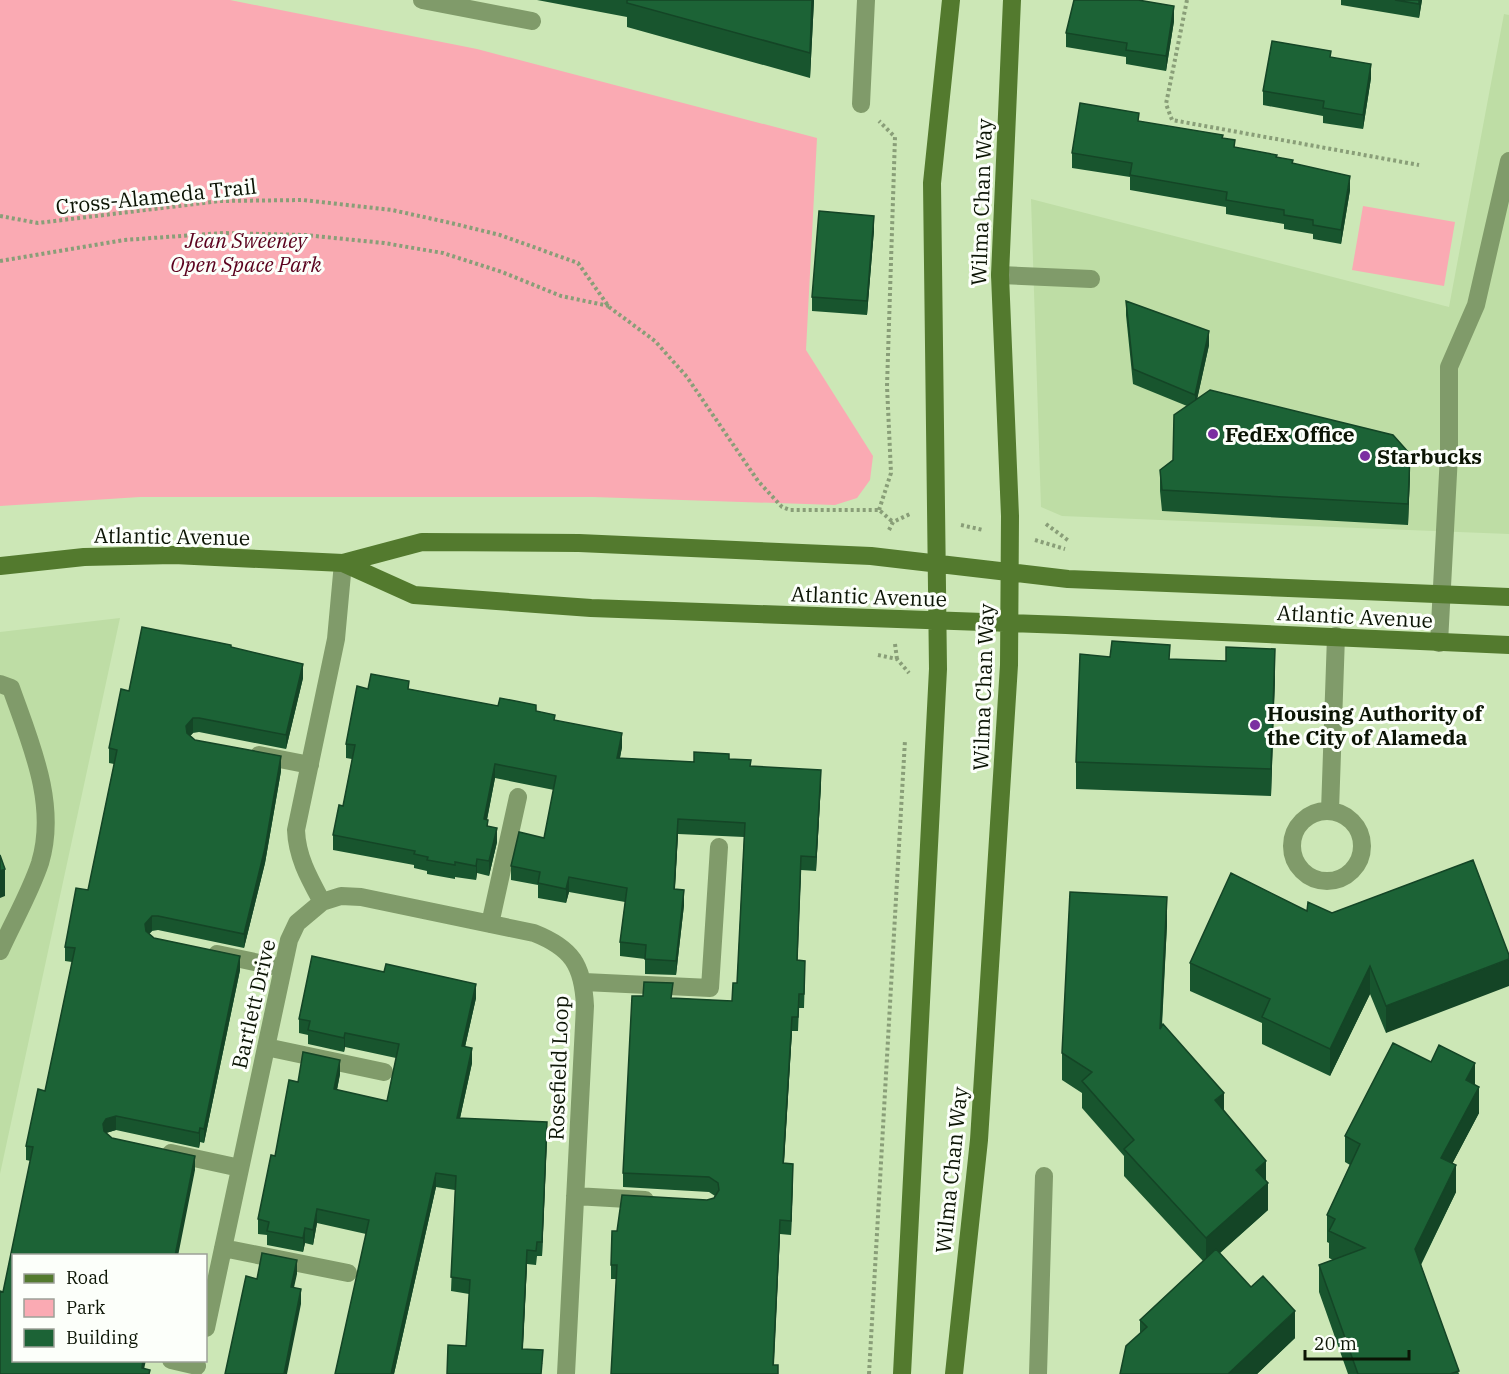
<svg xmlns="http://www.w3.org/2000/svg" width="1509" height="1374" font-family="'IBM Plex Serif',serif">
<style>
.built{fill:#bedda5}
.green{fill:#faaab3}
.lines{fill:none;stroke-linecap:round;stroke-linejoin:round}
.path{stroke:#899e78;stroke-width:4;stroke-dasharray:3 3;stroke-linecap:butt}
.lane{stroke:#809b6a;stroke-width:18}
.street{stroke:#809b6a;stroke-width:18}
.secondary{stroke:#537a2e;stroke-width:18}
.wall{fill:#18552e}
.shaded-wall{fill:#144526}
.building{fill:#1c6336;stroke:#144526;stroke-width:1.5}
.poi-dot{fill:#7b2fa1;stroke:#fcfffa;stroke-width:2}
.labels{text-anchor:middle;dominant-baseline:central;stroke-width:6;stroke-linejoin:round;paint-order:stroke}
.street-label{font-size:21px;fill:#0b1404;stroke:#fcfffa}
.park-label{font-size:21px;font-style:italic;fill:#5b021e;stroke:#fcfffa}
.poi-label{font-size:21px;font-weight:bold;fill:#0b1404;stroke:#fcfffa;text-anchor:start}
</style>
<rect width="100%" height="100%" fill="#cce7b6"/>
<path class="built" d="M1504,14L1509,15V534L1062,516L1041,507L1031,199L1449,307Z
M120,618L0,1174V632Z"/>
<path class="green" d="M0,0H230L477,49L817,138L806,350L873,456L870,480L857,498L835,505L593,497H140L0,506Z
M1363,206L1455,222L1444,286L1352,270Z"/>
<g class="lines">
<path class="path" d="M1187,0L1166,104L1172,120L1419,165
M0,216L38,223L220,201L303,200L392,210L451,223L500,235L578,263L609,307L655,341L687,377L758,481L782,507L790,510H879L893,522
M0,261L124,240L223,233L305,235L384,243L443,253L502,272L561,296L609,306
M879,510L891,473L887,386L895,137L879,121
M1046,524L1069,541
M961,525L983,530
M889,530L893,522L910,514
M1035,540L1065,549
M895,644L897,659
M878,655L897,659L909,673
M869,1374L905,740"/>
<path class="lane" d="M1000,275L1091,279
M1439,643L1449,455V367L1476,305L1509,161
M0,684L11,688C30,742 58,804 40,863C30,893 13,922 0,951
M1330,811L1336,636
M1292 846a35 35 0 1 1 70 0a35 35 0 1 1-70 0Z
M1038,1374L1044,1176"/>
<path class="street" d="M422,0L532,21
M861,104L866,0
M259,755L310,765
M322,902L341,896L361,897L534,933C572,948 583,965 585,1006L566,1374
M490,924L518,797
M217,954L283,968
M584,982L710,988L719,847
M266,1047L384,1072
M171,1153L240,1168
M575,1196L645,1200
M223,1248L348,1273
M206,1328L289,940L297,923L322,902C309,878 297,857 296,830L336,639L343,563
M171,1360L197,1366"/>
<path class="secondary" d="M343,563L414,595L591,608L1066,625L1509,645
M0,566L84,557L174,555L343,563L422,542L579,543L871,556L1068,579L1509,597
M902,1374L938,669L932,183L951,0
M954,1374L979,1140L1009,665L1010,516L1000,275L1012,0"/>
</g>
<path class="wall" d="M537,0H814L810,78L627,27V17Z
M1341,0H1422L1419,18L1341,5Z
M1174,21L1166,71L1126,64V57L1066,47V33Z
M1331,57L1371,78L1363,129L1323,123V116L1263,105V91Z
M1139,121L1223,138L1235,147L1277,157L1293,163L1350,190L1341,244L1313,239V234L1284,229V224L1226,214V207L1130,190V177L1072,168V153Z
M874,230L867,315L812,311V297Z
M1126,301L1209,345L1197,399L1410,474L1408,525L1162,511L1160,491V470L1173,460L1187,406L1133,384L1126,315Z
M231,647L303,678L286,749L199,732L193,733L190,736L195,740L281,771L265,863L244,948L158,930L152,931L149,934L154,938L240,970L204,1143L200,1142L199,1148L116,1130L106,1133L112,1138L195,1170L14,1256V1360L144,1369L150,1374H0L3,1292L31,1161L26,1160V1146L45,1091L72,962L65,961V947L88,890L114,764L109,763V748L129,691Z
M1110,657L1170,659L1275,676L1271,796L1076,789V762Z
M368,689H409L498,706L536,711L555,720L622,747L620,758L694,762L729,759L751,766L821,784L816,871L801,870L797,960L805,975L804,1008H799L798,1031H792L784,1163L793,1178L791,1235L780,1234L774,1365L778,1374L616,1279H611V1265L617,1231L714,1198L715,1196L709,1192L623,1187V1173L673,998L732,1001L737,983L744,837L678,834L675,889L684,905L676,975L645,974V959L620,956V942L625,902L569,892L566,903L538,898V885L511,880V866L544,838L554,790L495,778L487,820L488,826L497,842L489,876L477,873L476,880L455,877V879L427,874V871L414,868V865L333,850V835L343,806L352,759L346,758V744Z
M1473,860L1386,1033L1370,994L1330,1076L1262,1044V1023L1190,991V963L1307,911L1332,913Z
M1167,924L1162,1026L1224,1111L1266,1181L1268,1210L1219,1254L1295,1338L1257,1374H1120L1140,1334V1320L1203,1261L1124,1176V1156L1082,1108V1093L1062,1080V1053Z
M476,998L465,1047L472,1063L460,1118L547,1137L542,1256H537L536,1265L527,1264L523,1349L543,1364L466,1346L469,1294L451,1291L455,1190L436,1187L394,1374H335L366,1234L317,1223L313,1245L305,1243L303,1252L267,1245V1235L258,1234V1219L275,1156L298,1082L340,1074L337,1090L387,1101L396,1058L345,1047L344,1052L308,1044V1035L299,1033V1019Z
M1475,1085L1479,1113L1452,1164L1456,1192L1421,1265L1459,1374H1348L1319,1292V1265L1333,1260L1329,1258V1243L1327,1242V1215L1350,1165L1345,1162V1136Z"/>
<path class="shaded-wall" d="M812,0H814L810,78V53Z
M1419,0H1422L1419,18Z
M1174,6V21L1166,71V56Z
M1371,64V78L1363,129V115Z
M1350,176V190L1341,244V230Z
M874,216V230L867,315V301Z
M1209,331V345L1195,409V395Z
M1410,454V474L1408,525V504Z
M1275,649V676L1271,796V769Z
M303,664V678L286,749V735Z
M193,718V733L186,740V726Z
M622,733V747L617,772V758Z
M281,756V771L265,863L244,948V934Z
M495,764V778L484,834V819Z
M821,770V784L816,871V857Z
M678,819V834L674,903V889Z
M497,828V842L489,876V861Z
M801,856V870L797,975V960Z
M477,859V873L476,880V866Z
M5,869V896L0,898V871Z
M569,877V892L566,903V889Z
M684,890V905L676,975V961Z
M1167,897V924L1160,1056V1029Z
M152,916V931L145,938V924Z
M240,956V970L204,1143V1129Z
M1509,959V986L1386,1033V1006Z
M1370,966V994L1330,1076V1049Z
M476,984V998L462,1060V1046Z
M792,1017V1031L783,1178V1163Z
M345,1033V1047L344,1052V1038Z
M472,1048V1063L457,1132V1118Z
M340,1060V1074L334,1104V1089Z
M1475,1063V1090L1466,1080Z
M1479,1087V1113L1441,1185V1158Z
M1224,1093V1120L1215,1100Z
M116,1116V1130L106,1133L103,1138V1124L106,1119Z
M547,1122V1137L542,1256V1242Z
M200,1128V1142L199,1148V1133Z
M195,1156V1170L178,1256H175Z
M1266,1161V1184L1268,1183V1210L1206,1265V1238L1256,1170Z
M793,1164V1178L791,1235V1221Z
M1456,1165V1192L1415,1276V1249Z
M436,1173V1187L394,1374H391Z
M317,1209V1223L313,1245V1230Z
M780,1220V1234L773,1374Z
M305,1228V1243L303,1252V1238Z
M527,1250V1264L522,1363V1349Z
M297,1260V1274L291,1301V1287Z
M301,1289V1304L287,1374H284Z
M1295,1311V1338L1257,1374H1228Z
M143,1360H146L143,1374L142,1368Z"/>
<path class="building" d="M627,0H812L810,53L627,3Z
M1074,0H1138L1174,6L1166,56L1126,50L1127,43L1066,33Z
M1395,0H1419V4Z
M1272,41L1331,51L1330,57L1371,64L1363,115L1323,108L1324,101L1263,91Z
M1080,103L1139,113L1138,121L1223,135L1222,138L1235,140L1234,147L1277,155L1276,157L1293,160L1292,163L1350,176L1341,230L1313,225V220L1284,215V210L1226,200L1227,192L1130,175L1132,163L1072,153Z
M819,211L874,216L867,301L812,297Z
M1126,301L1209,331L1195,395L1133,369Z
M1210,390L1393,435L1410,454L1408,504L1162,490L1160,470L1173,460L1174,415Z
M142,627L231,645V647L303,664L286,735L199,718H193L186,726L187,733L195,740L281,756L265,848L244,934L158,916H152L145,924L146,931L154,938L240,956L204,1129L200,1128L199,1133L116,1116L106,1119L103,1124L104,1131L112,1138L195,1156L175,1256H14V1360H143L142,1368L150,1370L149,1374H0V1291L3,1292L33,1147L26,1146L38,1089L45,1091L75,948L65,947L76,888L88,890L117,750L109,748L121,689L129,691Z
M1112,641L1170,645L1169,659L1226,661V647L1275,649L1271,769L1076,762L1080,654L1110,657Z
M371,674L409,681L408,689L498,706L500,698L536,705V711L555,715L554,720L622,733L617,758L694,762V752L729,754V759L751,760L750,766L821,770L816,857L801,856L797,960L805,961L804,994H799L798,1017H792L783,1163L793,1164L791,1221L780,1220L773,1365H778V1374H611L617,1265H611L612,1231H617L622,1195L707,1200L714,1198L719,1190L718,1183L709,1177L623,1173L632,996H643L644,982L673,983L671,998L732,1001L733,983H737L745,823L678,819L674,889L684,890L676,961L645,959L646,945L620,942L627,888L569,877L566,889L538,883L540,872L511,866L519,832L544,838L556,776L495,764L484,819L488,820L487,826L497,828L489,861L477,859L476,866L455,862V865L427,860L428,857L414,854L415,851L333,835L339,805L343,806L355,745L346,744L357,686L368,689Z
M0,855L5,869L0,871Z
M1473,860L1509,955V959L1386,1006L1370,966L1330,1049L1262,1017L1270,999L1190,963L1231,873L1307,911L1308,902L1332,913Z
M1070,892L1167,897L1160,1029L1163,1024L1224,1093L1215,1100L1266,1161L1256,1170L1268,1183L1206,1238L1124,1149L1134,1140L1082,1081L1092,1072L1062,1053Z
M312,956L384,972L386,964L476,984L462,1046L472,1048L457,1118L547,1122L542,1242H537L536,1251L527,1250L522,1349L543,1350L541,1374H447L448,1345L466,1346L470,1280L451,1277L456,1176L436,1173L391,1374H335L369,1220L317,1209L313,1230L305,1228L303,1238L267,1231L269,1222L258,1219L271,1155L275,1156L289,1080L298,1082L303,1052L340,1060L334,1089L387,1101L399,1044L345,1033L344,1038L308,1030L310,1021L299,1019Z
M1393,1043L1431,1062L1439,1045L1475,1063L1466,1080L1479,1087L1441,1158L1456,1165L1415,1249L1459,1371L1450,1374H1358L1319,1265L1365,1248L1329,1231L1335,1219L1327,1215L1360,1144L1345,1136Z
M1216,1249L1251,1287L1263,1276L1295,1311L1228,1374H1120L1126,1346L1147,1327L1140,1320Z
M262,1253L297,1260L291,1287L301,1289L284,1374H225L246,1276L257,1279Z"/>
<g class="poi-dot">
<circle cx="1213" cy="434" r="6"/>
<circle cx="1365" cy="456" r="6"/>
<circle cx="1255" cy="725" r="6"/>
</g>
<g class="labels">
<g class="street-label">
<text transform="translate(156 196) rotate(-6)">Cross-Alameda Trail</text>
<text transform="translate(981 202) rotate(-88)">Wilma Chan Way</text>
<text transform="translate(172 536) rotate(1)">Atlantic Avenue</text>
<text transform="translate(869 596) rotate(2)">Atlantic Avenue</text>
<text transform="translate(1355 616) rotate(3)">Atlantic Avenue</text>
<text transform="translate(983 687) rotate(-88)">Wilma Chan Way</text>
<text transform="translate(253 1004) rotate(-77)">Bartlett Drive</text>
<text transform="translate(558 1068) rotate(-88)">Rosefield Loop</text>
<text transform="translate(951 1170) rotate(-84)">Wilma Chan Way</text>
</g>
<g class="park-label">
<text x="246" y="240">Jean Sweeney<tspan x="246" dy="24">Open Space Park</tspan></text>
</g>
<g class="poi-label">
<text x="1225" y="434">FedEx Office</text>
<text x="1377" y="456">Starbucks</text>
<text x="1267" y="713">Housing Authority of<tspan x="1267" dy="24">the City of Alameda</tspan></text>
</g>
</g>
<rect x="12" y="1254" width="195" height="108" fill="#fcfffa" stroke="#9ca198" stroke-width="1.5"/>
<rect x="24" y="1274" width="30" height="9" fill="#537a2e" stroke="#9ca198" stroke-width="1.5"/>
<text x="66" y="1284" font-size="18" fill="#0b1404">Road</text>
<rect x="24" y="1299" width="30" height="18" fill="#faaab3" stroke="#9ca198" stroke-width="1.5"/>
<text x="66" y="1314" font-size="18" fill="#0b1404">Park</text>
<rect x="24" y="1329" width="30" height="18" fill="#1c6336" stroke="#9ca198" stroke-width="1.5"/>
<text x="66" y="1344" font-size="18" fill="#0b1404">Building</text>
<path d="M1305 1350v9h104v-9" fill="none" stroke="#0b1404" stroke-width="3"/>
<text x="1314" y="1350" font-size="18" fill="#0b1404" stroke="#fcfffa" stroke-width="4.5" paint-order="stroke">20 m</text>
</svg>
